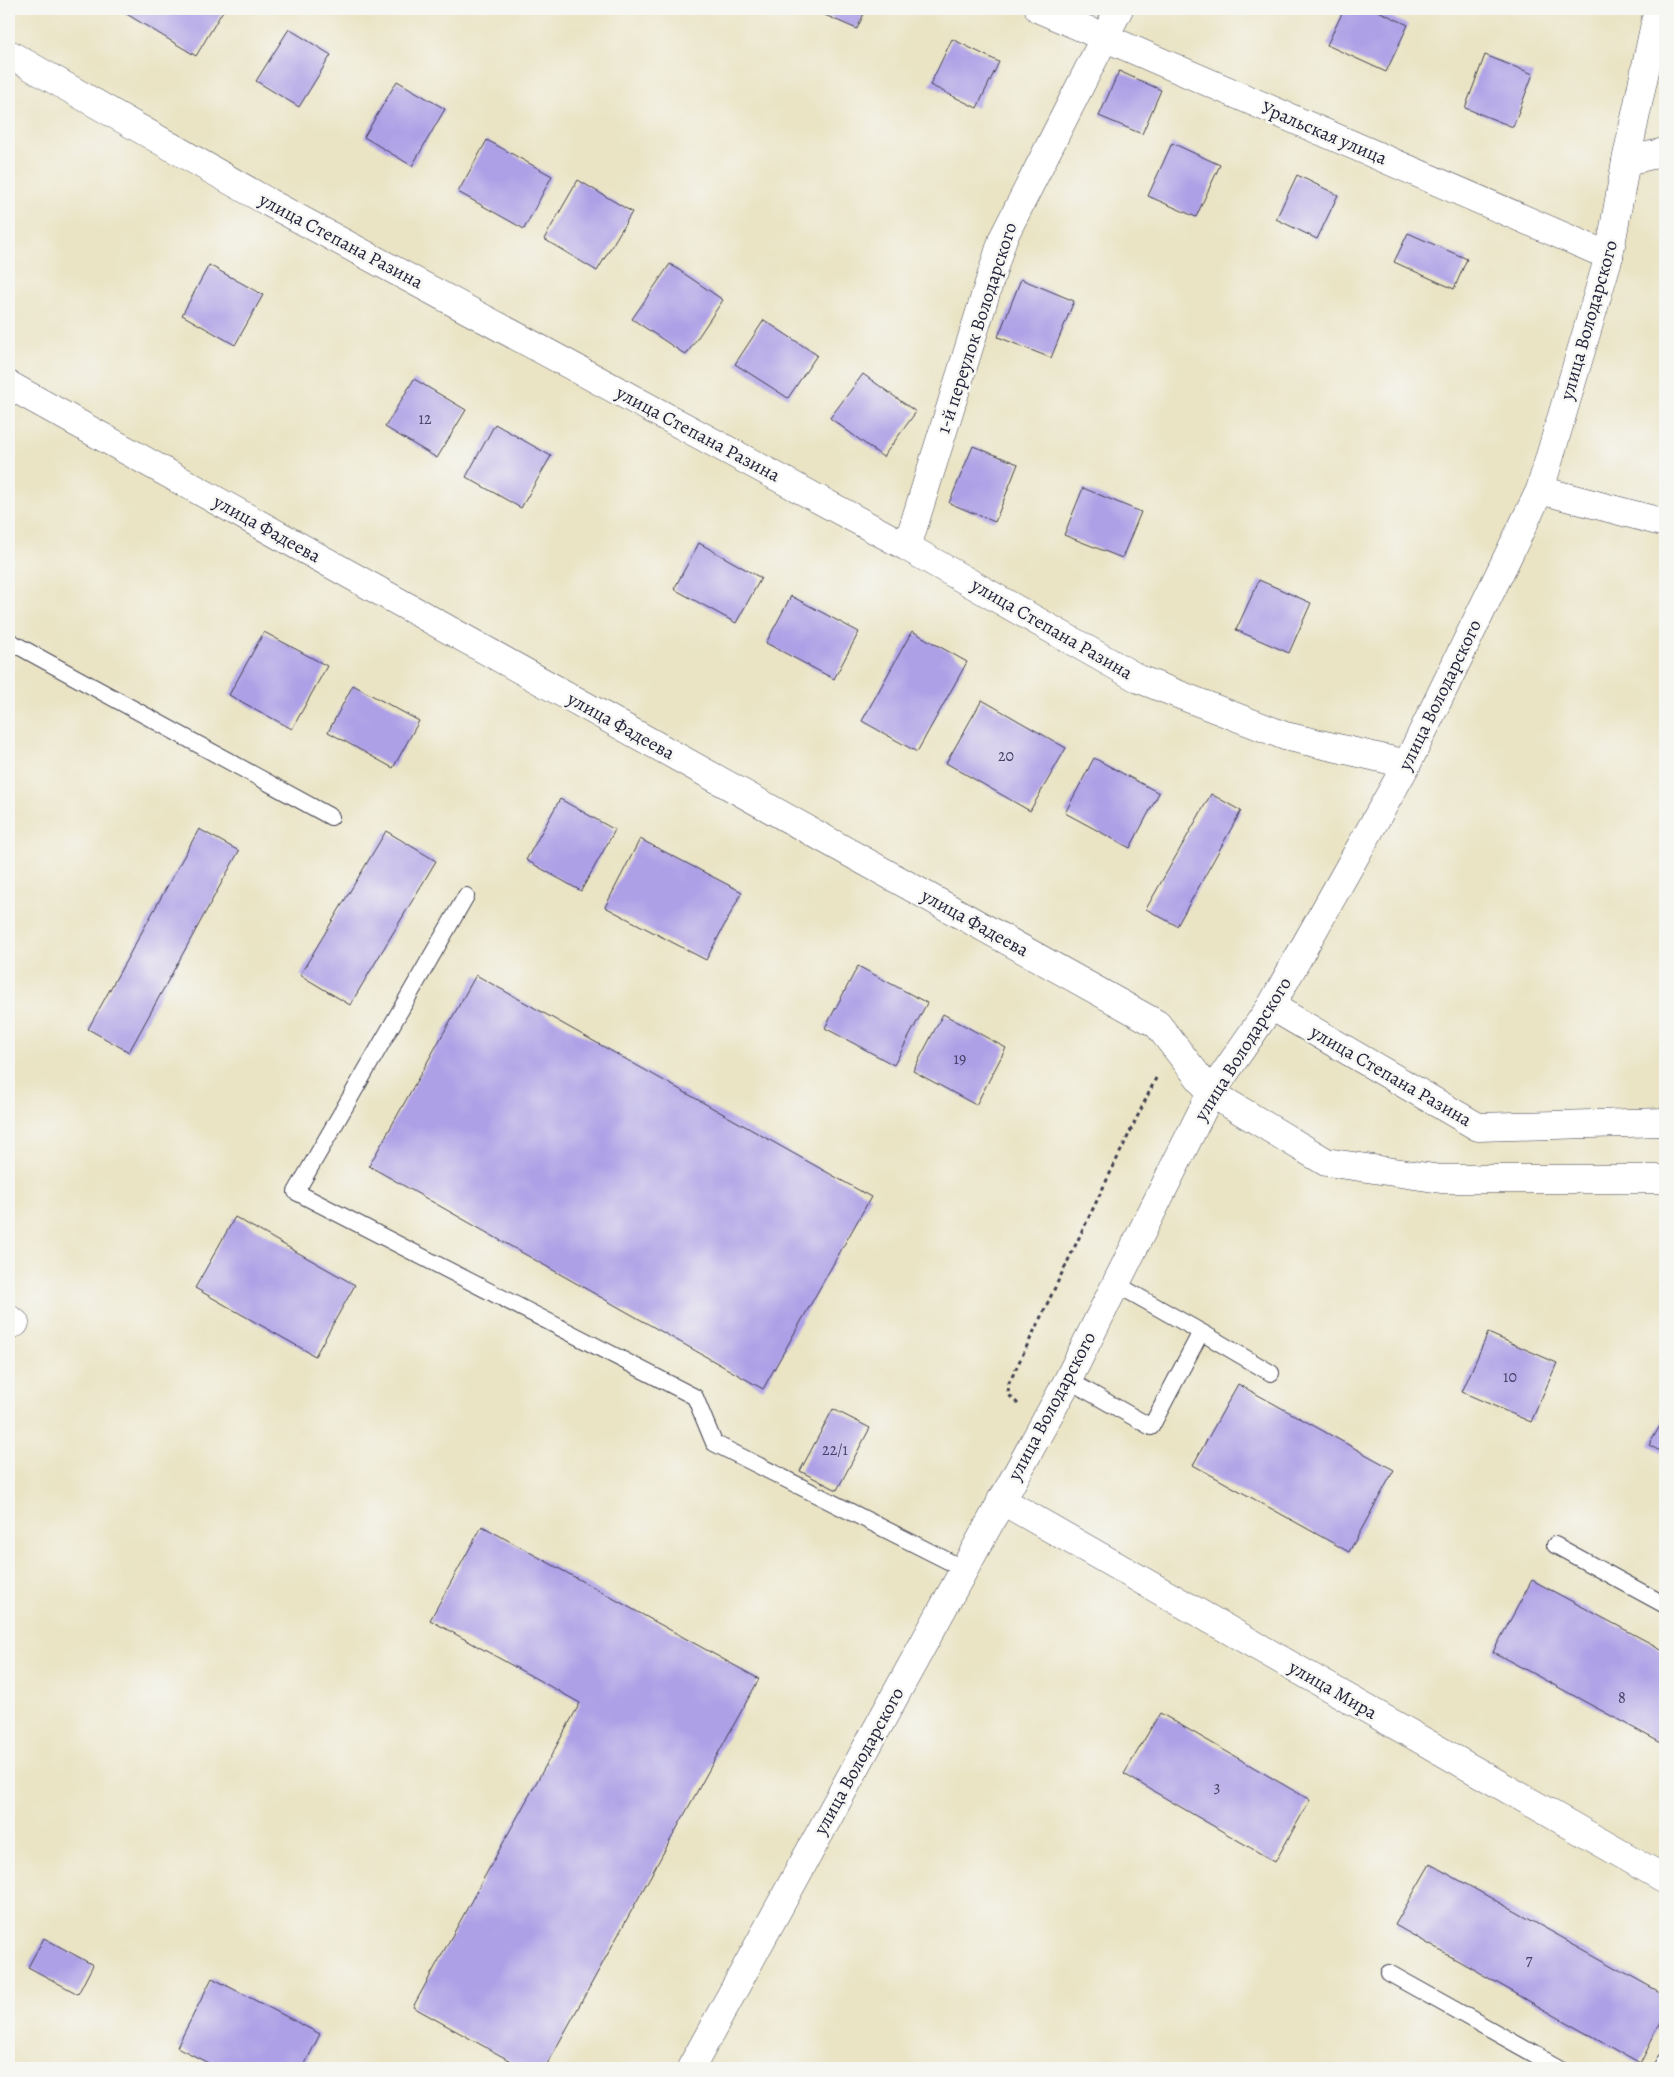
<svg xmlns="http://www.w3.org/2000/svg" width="1674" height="2077" font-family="Alegreya,serif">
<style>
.building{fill:#aea0e6}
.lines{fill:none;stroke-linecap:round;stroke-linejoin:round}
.lane-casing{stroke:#403f50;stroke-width:18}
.street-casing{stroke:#403f50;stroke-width:29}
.secondary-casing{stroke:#403f50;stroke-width:29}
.path{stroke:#403f50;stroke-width:3;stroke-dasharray:4 4;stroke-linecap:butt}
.lane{stroke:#fff;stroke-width:16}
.street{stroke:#fff;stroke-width:28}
.secondary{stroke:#fff;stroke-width:28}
.labels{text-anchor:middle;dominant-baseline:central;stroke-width:5;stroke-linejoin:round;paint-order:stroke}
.number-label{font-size:16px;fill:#454266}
.street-label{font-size:19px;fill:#22223b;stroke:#f6f6f2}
</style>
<rect width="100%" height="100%" fill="#f6f6f2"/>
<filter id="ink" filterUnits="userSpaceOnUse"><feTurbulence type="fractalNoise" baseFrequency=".02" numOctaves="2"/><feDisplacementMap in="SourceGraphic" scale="10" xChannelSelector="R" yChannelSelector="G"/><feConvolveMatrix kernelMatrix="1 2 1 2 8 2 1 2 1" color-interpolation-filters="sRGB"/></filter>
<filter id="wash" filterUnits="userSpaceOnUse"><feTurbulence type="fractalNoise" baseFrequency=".0096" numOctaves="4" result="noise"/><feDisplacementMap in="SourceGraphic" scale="20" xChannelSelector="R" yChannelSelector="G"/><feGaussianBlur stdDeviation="1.12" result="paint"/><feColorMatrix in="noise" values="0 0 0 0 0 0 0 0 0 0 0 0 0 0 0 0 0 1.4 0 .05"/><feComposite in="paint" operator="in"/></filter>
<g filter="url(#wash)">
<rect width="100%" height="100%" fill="#eae4c5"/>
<g id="blocks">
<path class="building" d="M121,9H224L196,56L120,10Z
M811,9H866L857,29Z
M1344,9H1374L1408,25L1386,72L1327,45Z
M289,29L331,55L299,107L256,81Z
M952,39L999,62L977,108L930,85Z
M1485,55L1533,74L1513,127L1465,108Z
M1119,71L1161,90L1142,134L1099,116Z
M397,81L445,109L412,166L364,137Z
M487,140L552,176L524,229L458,192Z
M1172,143L1220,165L1196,217L1148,196Z
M1297,175L1338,195L1317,239L1276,219Z
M578,180L632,212L597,271L544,239Z
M1408,233L1467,259L1454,289L1394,262Z
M670,264L723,300L686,355L632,319Z
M209,265L263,295L235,345L182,315Z
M1021,279L1074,301L1051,358L998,337Z
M764,320L817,355L788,398L735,364Z
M863,374L916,412L883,457L830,418Z
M414,379L466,410L437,458L385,427Z
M495,424L551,456L521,508L466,477Z
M973,446L1018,464L995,522L949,503Z
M1083,488L1141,512L1122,558L1064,535Z
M699,543L761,578L736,623L674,589Z
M1259,580L1311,603L1289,653L1236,630Z
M791,596L859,632L834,679L766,643Z
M912,631L967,662L917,752L862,721Z
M264,632L327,666L292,729L229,695Z
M353,685L419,721L393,768L328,732Z
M982,700L1066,748L1030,811L946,763Z
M1094,758L1159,793L1130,848L1065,813Z
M1211,794L1241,811L1177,926L1146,909Z
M560,799L615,830L581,891L526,860Z
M199,829L239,851L129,1052L88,1029Z
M386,831L436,861L350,1005L300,975Z
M640,839L742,892L706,960L605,907Z
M858,966L927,1003L894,1065L825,1028Z
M476,975L871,1197L763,1389L369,1166Z
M943,1014L1006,1048L976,1105L913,1071Z
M235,1217L355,1285L315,1356L195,1288Z
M1488,1333L1557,1363L1531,1422L1462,1392Z
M1238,1384L1394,1470L1349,1552L1193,1465Z
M833,1409L870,1428L837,1490L800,1471Z
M1665,1417V1454L1649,1445Z
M482,1526L759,1679L545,2068H523L413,2007L580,1703L430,1620Z
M1532,1580L1665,1651V1745L1493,1652Z
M1160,1713L1310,1800L1275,1862L1124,1774Z
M1430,1864L1665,1995V2014L1640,2064L1395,1925Z
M44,1938L93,1965L78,1994L28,1967Z
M212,1978L320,2034L303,2068H218L177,2047Z"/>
</g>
</g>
<g filter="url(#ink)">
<use href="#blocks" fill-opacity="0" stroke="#403f50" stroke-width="1"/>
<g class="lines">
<defs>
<path id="lane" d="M9,641L331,817
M466,896L296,1192L695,1397L714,1443L964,1569
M1116,1284L1201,1332
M1068,1380L1151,1427L1201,1332L1271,1373
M1555,1545L1665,1605
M1389,1973L1559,2068
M1661,2068L1665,2061"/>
<path id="street" d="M1039,9L1609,256
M1626,161L1665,152
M9,385L1157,1024L1211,1093L1326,1162L1441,1179H1665
M1540,490L1665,523
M907,547L1003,238L1119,9
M1271,1006L1478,1127L1665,1122
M9,1319L15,1323
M1001,1500L1665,1879"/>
<path id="secondary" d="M9,54L268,202L907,547L1139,679L1285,736L1407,764
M691,2068L1068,1380L1211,1093L1271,1006L1407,764L1540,490L1609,256L1626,161L1658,9"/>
</defs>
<use href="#lane" class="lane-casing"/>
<use href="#street" class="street-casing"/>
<use href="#secondary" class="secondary-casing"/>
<path class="path" d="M1018,1404L1008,1394L1009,1383L1156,1078"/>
<use href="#lane" class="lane"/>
<use href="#street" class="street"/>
<use href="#secondary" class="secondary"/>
</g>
</g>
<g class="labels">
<g class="number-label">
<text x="425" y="419">12</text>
<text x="1006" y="756">20</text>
<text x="960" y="1059">19</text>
<text x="1510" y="1377">10</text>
<text x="835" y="1450">22/1</text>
<text x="1622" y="1698">8</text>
<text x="1217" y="1787">3</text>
<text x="1529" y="1960">7</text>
</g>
<g class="street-label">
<text transform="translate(1324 133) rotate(23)">Уральская улица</text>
<text transform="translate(341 241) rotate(28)">улица Степана Разина</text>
<text transform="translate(1589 320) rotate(-74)">улица Володарского</text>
<text transform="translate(977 328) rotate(-72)">1-й переулок Володарского</text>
<text transform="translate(698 434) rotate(28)">улица Степана Разина</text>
<text transform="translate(267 529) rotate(29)">улица Фадеева</text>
<text transform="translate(1052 629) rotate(30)">улица Степана Разина</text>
<text transform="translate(1440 695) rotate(-64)">улица Володарского</text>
<text transform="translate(621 726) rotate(29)">улица Фадеева</text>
<text transform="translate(975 923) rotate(29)">улица Фадеева</text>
<text transform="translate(1243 1049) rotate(-58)">улица Володарского</text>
<text transform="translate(1391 1076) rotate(30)">улица Степана Разина</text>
<text transform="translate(1052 1406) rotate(-62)">улица Володарского</text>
<text transform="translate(1333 1690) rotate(30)">улица Мира</text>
<text transform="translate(859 1761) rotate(-61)">улица Володарского</text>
</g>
</g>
<rect width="1674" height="2077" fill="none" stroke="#f6f6f2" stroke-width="30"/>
</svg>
